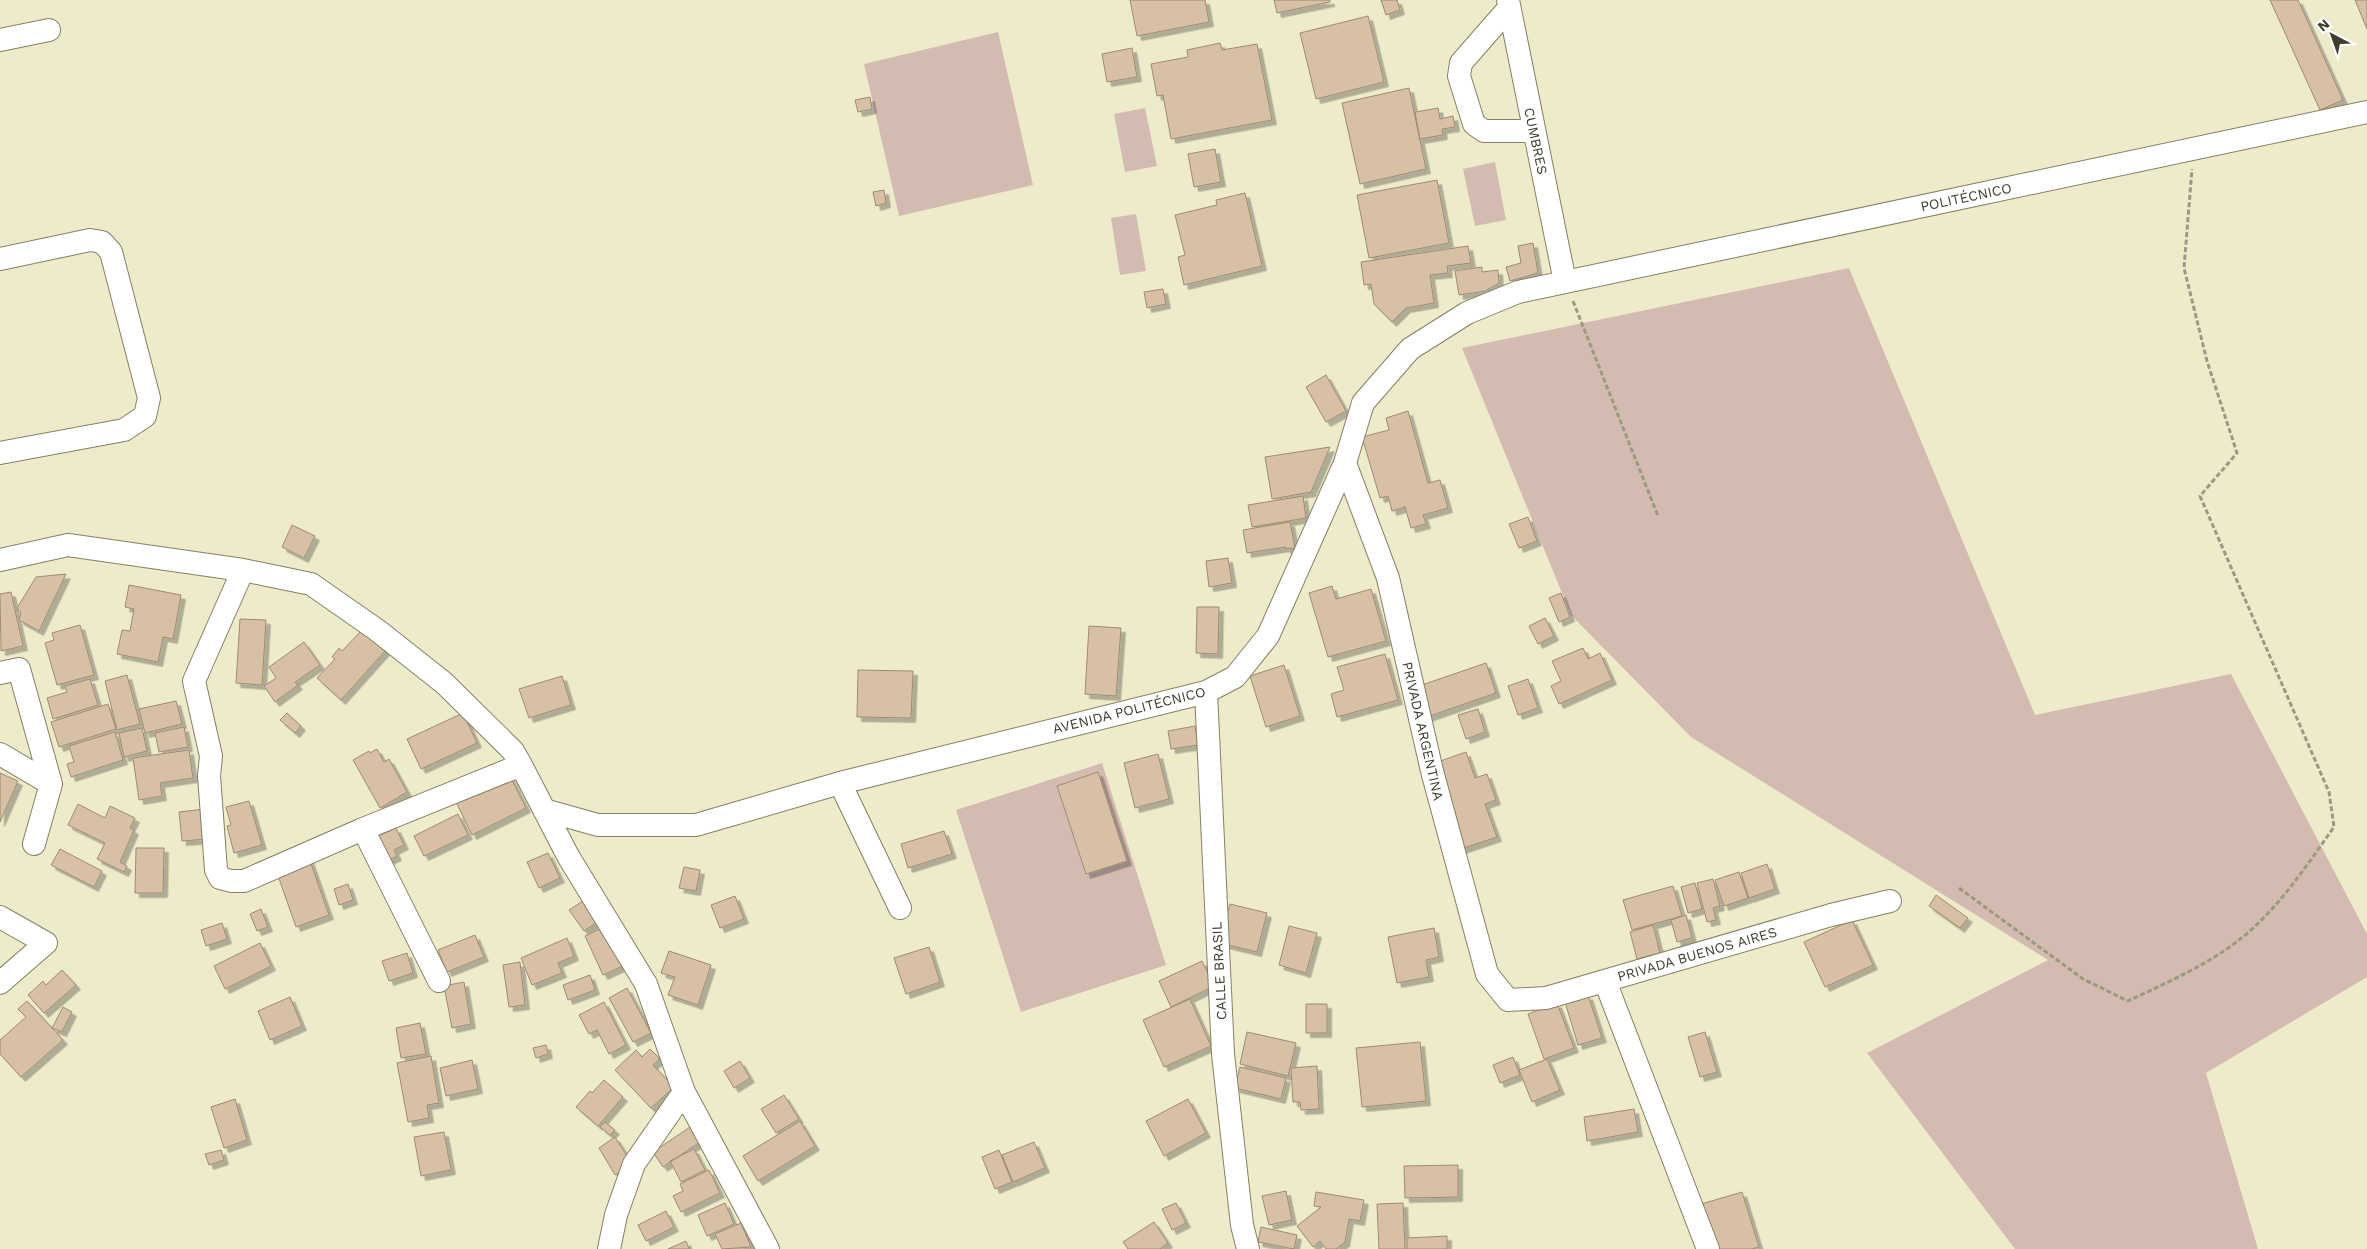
<svg xmlns="http://www.w3.org/2000/svg" width="2367" height="1249" font-family="'Work Sans',sans-serif">
<style>
.green{fill:#d4bbb2}
.building{fill:#d7c0a6;stroke:#9e8a73;filter:url(#shadow)}
.lines{fill:none;stroke-linecap:round;stroke-linejoin:round}
.minor-casing{stroke:#848064;stroke-width:24}
.path{stroke:#9b9982;stroke-width:3;stroke-dasharray:5 2.5;stroke-linecap:butt}
.minor{stroke:#fff;stroke-width:22}
.labels{text-anchor:middle;dominant-baseline:central;stroke-width:4;stroke-linejoin:round;paint-order:stroke}
.street-label{font-size:14px;fill:#3d3c2f;stroke:#fff}
</style>
<defs>
<filter id="shadow"><feDropShadow dx="4.5" dy="4.5" stdDeviation="0" flood-color="#0004"/></filter>
</defs>
<rect width="100%" height="100%" fill="#eeebcb"/>
<path class="green" d="M998,32L1033,185L899,216L864,64Z
M1145,108L1157,166L1125,172L1114,114Z
M1495,162L1506,220L1475,226L1463,169Z
M1136,214L1146,271L1120,275L1111,218Z
M1849,268L2035,715L2231,674L2367,934V977L2206,1073L2258,1249H2015L1867,1053L2048,960L1691,737L1571,615L1462,348Z
M1102,763L1166,965L1021,1012L956,810Z"/>
<path class="building" d="M1130,0H1205L1209,22L1137,36Z
M1274,0H1330V2L1277,13Z
M1381,0H1397L1400,10L1386,15Z
M2270,0H2298L2343,100L2320,110Z
M2355,0H2367V29Z
M1368,16L1384,82L1316,99L1300,33Z
M1220,43L1222,50L1257,44L1272,120L1171,139L1163,95L1157,96L1151,64L1188,57L1187,50Z
M1132,48L1137,77L1107,82L1102,54Z
M1409,88L1426,169L1360,184L1342,103Z
M870,97L872,109L858,112L855,100Z
M1438,108L1440,119L1453,116L1455,127L1442,129L1443,135L1420,139L1415,112Z
M1215,149L1221,182L1194,187L1188,154Z
M1437,180L1449,243L1369,258L1357,195Z
M884,190L886,203L876,206L873,192Z
M1245,193L1262,266L1184,285L1178,257L1185,255L1175,215L1217,205L1216,200Z
M1533,243L1538,273L1510,281L1506,267L1521,263L1518,246Z
M1468,246L1471,263L1447,266L1448,273L1430,275L1434,303L1406,308L1392,322L1374,304L1371,284L1364,285L1361,262Z
M1482,267V272L1498,270L1499,283L1485,291L1459,295L1455,271Z
M1163,289L1166,304L1147,308L1144,292Z
M1326,375L1346,411L1326,422L1306,387Z
M1408,411L1428,483L1440,480L1448,508L1423,515L1426,524L1411,528L1405,507L1392,511L1388,496L1380,498L1362,437L1389,430L1386,418Z
M1330,447L1311,492L1272,499L1265,457Z
M1303,496L1306,518L1252,527L1248,505Z
M1528,517L1537,541L1519,548L1509,524Z
M1290,522L1295,548L1286,549V547L1247,553L1243,530Z
M292,525L315,536L304,558L282,547Z
M1228,558L1232,583L1209,587L1206,561Z
M66,574L39,631L19,620L21,612L17,608L36,577Z
M129,585L181,595L173,639L163,637L158,662L117,654L122,630L130,631L134,609L125,607Z
M1332,586L1336,599L1371,589L1386,641L1328,657L1309,593Z
M11,592L23,646L1,651L0,594Z
M1561,593L1570,617L1559,622L1549,598Z
M1197,607H1219L1218,654L1196,653Z
M1545,618L1554,636L1538,644L1529,626Z
M240,619L266,620L262,685L236,683Z
M80,625L94,675L57,685L45,643L54,640L52,633Z
M1089,626L1121,628L1116,696L1085,694Z
M362,630L385,651L341,700L317,678L335,659L332,657L339,648L342,651Z
M304,642L320,665L295,682L298,685L275,702L264,686L276,678L269,667Z
M1583,648L1588,659L1600,653L1612,680L1559,704L1551,686L1561,681L1552,661Z
M1385,654L1398,700L1337,717L1331,694L1344,690L1337,667Z
M1486,663L1496,693L1427,717L1416,687Z
M1284,665L1300,716L1266,727L1250,676Z
M858,670L913,671L911,718L857,717Z
M127,675L140,724L117,730L105,681Z
M562,676L571,705L529,718L519,689Z
M90,679L98,705L53,719L47,698L67,692L65,686Z
M1528,679L1538,708L1518,715L1508,686Z
M176,701L182,724L145,733L139,709Z
M108,704L116,729L59,747L51,722Z
M1478,709L1485,732L1466,739L1458,715Z
M287,713L301,726L295,733L280,720Z
M463,713L477,743L421,769L407,739Z
M1195,726L1198,745L1171,749L1168,731Z
M184,727L188,747L159,752L155,733Z
M142,728L147,751L124,757L119,733Z
M115,732L123,760L71,777L67,764L74,762L69,746Z
M377,749L384,762L389,759L407,792L380,808L353,760L369,751L370,753Z
M189,750L193,778L160,783L162,796L139,800L133,758Z
M1466,752L1475,778L1487,774L1496,800L1485,804L1497,837L1461,849L1432,764Z
M1158,754L1169,799L1135,808L1124,763Z
M1098,772L1127,861L1086,874L1057,786Z
M0,773L18,781L0,822Z
M510,776L526,808L472,835L456,802Z
M249,801L262,845L234,853L227,826L231,825L226,807Z
M78,804L105,818L110,806L135,818L130,828L134,830L120,862L127,866L124,872L97,859L105,843L68,825Z
M205,809L208,839L182,841L179,812Z
M458,814L468,835L424,856L414,836Z
M396,828L404,845L394,850L397,856L387,861L376,837Z
M944,831L952,854L908,868L901,844Z
M136,848H164L163,893H135Z
M60,849L102,871L94,887L51,865Z
M548,853L560,878L539,888L527,862Z
M309,858L329,915L296,927L276,870Z
M1767,864L1775,889L1749,898L1741,873Z
M684,867L700,870L696,891L679,888Z
M1739,872L1748,898L1724,906L1715,880Z
M1713,879L1720,906L1713,908L1716,920L1707,922L1697,883Z
M1695,883L1702,909L1688,913L1681,887Z
M348,884L353,900L339,905L334,889Z
M1673,886L1682,916L1632,930L1623,900Z
M1936,895L1968,918L1960,928L1929,906Z
M735,896L744,919L720,928L711,905Z
M583,901L597,922L584,931L569,910Z
M1230,904L1267,913L1257,952L1220,943Z
M261,909L268,927L257,931L250,914Z
M1686,915L1692,938L1677,942L1671,920Z
M1852,920L1873,965L1825,987L1804,942Z
M222,923L227,939L206,946L201,930Z
M1653,925L1660,953L1637,959L1630,932Z
M1289,926L1317,933L1306,973L1279,965Z
M604,927L623,966L603,975L585,936Z
M1434,928L1439,957L1426,960L1429,977L1397,983L1388,937Z
M475,935L484,957L447,972L438,950Z
M567,938L574,956L558,963L562,973L532,985L521,958Z
M260,943L271,966L225,989L214,966Z
M929,947L940,982L906,994L894,958Z
M669,951L711,965L698,1005L668,995L675,977L661,973Z
M407,953L413,973L389,981L382,961Z
M1202,961L1214,986L1171,1007L1159,981Z
M520,962L525,1005L509,1007L503,965Z
M62,970L76,985L44,1013L28,995L43,981L46,985Z
M590,975L595,990L568,1000L563,985Z
M464,982L471,1024L452,1028L444,986Z
M627,988L651,1033L633,1042L609,998Z
M1588,995L1602,1038L1578,1045L1565,1002Z
M290,997L302,1026L270,1040L258,1011Z
M1190,999L1211,1046L1164,1067L1143,1020Z
M27,1001L63,1040L21,1077L0,1054V1040L26,1017L18,1009Z
M604,1002L626,1045L609,1054L597,1030L589,1034L579,1015Z
M1557,1003L1574,1048L1544,1059L1528,1014Z
M1306,1004H1327V1033H1306Z
M63,1007L72,1012L62,1032L52,1028Z
M420,1023L426,1054L401,1058L396,1028Z
M1247,1032L1296,1043L1288,1076L1240,1064Z
M1705,1032L1717,1072L1700,1077L1688,1037Z
M1420,1042L1426,1101L1362,1107L1356,1048Z
M546,1045L548,1054L536,1058L533,1048Z
M650,1049L660,1059L653,1065L674,1087L651,1108L615,1070L636,1050L642,1057Z
M431,1056L439,1103L427,1105L429,1118L408,1122L397,1063Z
M1513,1057L1520,1075L1500,1083L1493,1065Z
M1547,1059L1560,1090L1532,1102L1519,1070Z
M472,1060L478,1089L446,1096L440,1068Z
M740,1061L750,1078L734,1088L724,1071Z
M1317,1066L1319,1109L1301,1110L1300,1102H1293L1291,1068Z
M1240,1067L1286,1078L1281,1099L1235,1088Z
M604,1080L623,1097L598,1126L576,1107L590,1091L592,1093Z
M784,1095L799,1119L776,1133L761,1109Z
M235,1099L247,1140L224,1148L211,1107Z
M1188,1099L1206,1133L1164,1156L1146,1121Z
M1634,1109L1638,1132L1587,1141L1584,1117Z
M800,1121L815,1146L758,1181L743,1156Z
M605,1122L615,1130L610,1135L600,1127Z
M690,1127L700,1142L663,1167L653,1152Z
M444,1132L451,1170L421,1176L414,1137Z
M615,1137L632,1164L615,1175L599,1148Z
M1034,1142L1045,1168L1013,1182L1002,1155Z
M694,1149L705,1170L681,1182L670,1161Z
M221,1150L224,1160L209,1165L205,1154Z
M999,1150L1012,1182L995,1189L982,1157Z
M1458,1165V1197L1405,1198L1404,1166Z
M709,1170L720,1193L681,1212L673,1196L683,1191L680,1184Z
M1286,1191L1292,1220L1269,1225L1262,1196Z
M1316,1192L1364,1200L1360,1221L1349,1219L1345,1242L1336,1249H1326L1320,1241L1313,1247L1297,1226L1321,1207L1314,1206Z
M1742,1192L1759,1247L1752,1249H1711L1698,1205Z
M725,1203L734,1224L707,1236L698,1215Z
M1176,1203L1186,1223L1172,1230L1162,1209Z
M1403,1203L1405,1249H1379L1377,1204Z
M666,1211L674,1227L646,1241L638,1225Z
M1154,1222L1168,1243L1160,1249H1128L1123,1242Z
M741,1223L751,1247L722,1249L715,1234Z
M1261,1227L1297,1235L1294,1249L1258,1242Z
M1447,1236V1249H1407V1238Z
M686,1241L689,1249H668Z"/>
<g class="lines">
<defs>
<path id="minor" d="M1508,0L1565,282
M1509,8L1461,63L1459,76L1474,124L1484,131H1534
M0,40L49,30
M0,259L90,240L102,242L111,252L149,398L145,416L124,430L0,453
M1345,463L1388,578L1432,771L1487,974L1508,1000L1546,998L1831,915L1890,901
M0,560L68,545L243,570L311,584L377,630L444,683L513,751L521,765L568,856L646,984L684,1092L768,1249
M243,570L194,681L211,756L209,776L216,870L220,878L231,881H244L363,829L521,765
M0,673L19,669L51,784L34,844
M1206,692L1223,1054L1242,1225L1248,1249
M0,754L51,784
M840,783L900,908
M544,810L598,825H696L840,783L1206,692L1235,677L1268,636L1345,463L1363,403L1410,349L1467,313L1518,292L2367,112
M363,829L439,981
M0,917L46,943L0,983
M1605,981L1708,1249
M609,1249L616,1215L634,1164L684,1092"/>
</defs>
<use href="#minor" class="minor-casing"/>
<path class="path" d="M1573,301L1658,516
M1959,888L2083,979L2128,1001C2168,982 2210,964 2244,936C2281,905 2307,865 2334,827L2329,792L2200,496L2237,453L2207,361L2184,268L2192,169"/>
<use href="#minor" class="minor"/>
</g>
<g class="labels">
<g class="street-label">
<text transform="translate(1536 141) rotate(78)">CUMBRES</text>
<text transform="translate(1966 197) rotate(-12)">POLITÉCNICO</text>
<text transform="translate(1129 710) rotate(-14)">AVENIDA POLITÉCNICO</text>
<text transform="translate(1423 731) rotate(77)">PRIVADA ARGENTINA</text>
<text transform="translate(1697 954) rotate(-16)">PRIVADA BUENOS AIRES</text>
<text transform="translate(1219 971) rotate(-93)">CALLE BRASIL</text>
</g>
</g>
<g transform="translate(2332 35) rotate(319)" stroke="#ffffff" stroke-width="4" paint-order="stroke">
<path d="M0-4L9 19L0 12L-9 19Z" fill="#3d3c2f"/>
<text y="-8" font-size="14" font-weight="bold" text-anchor="middle" fill="#3d3c2f">N</text>
</g>
</svg>
